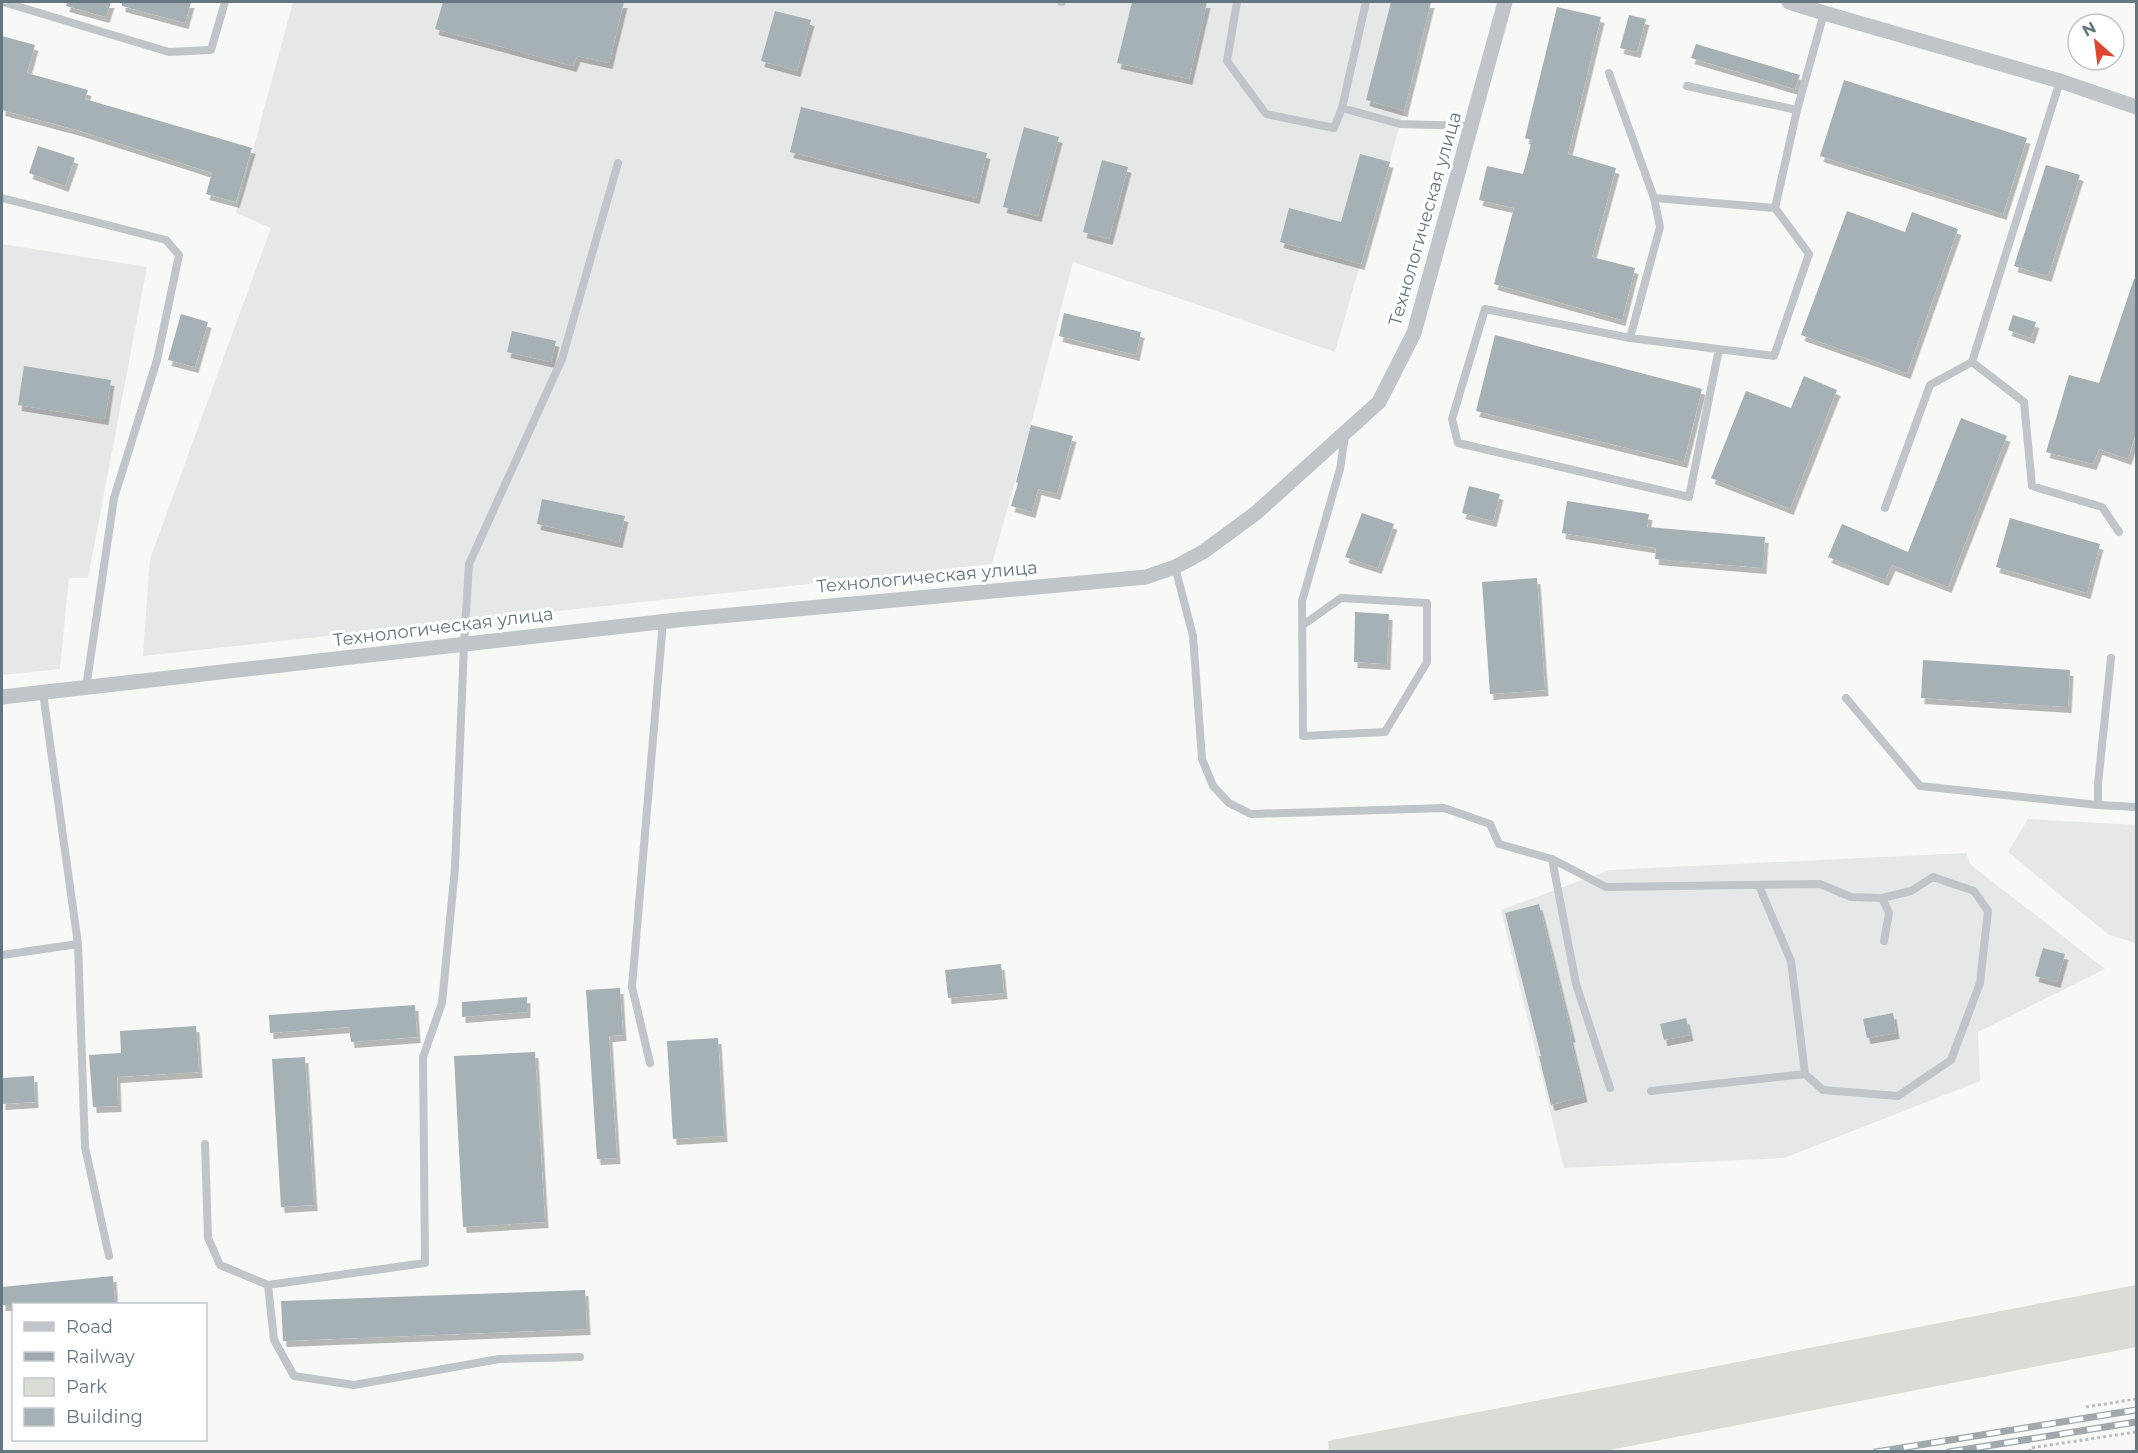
<svg xmlns="http://www.w3.org/2000/svg" width="2138" height="1453" font-family="Montserrat,sans-serif">
<style>
.built{fill:#e6e8e7}
.green{fill:#d9ddd5}
.building{fill:#a6b1b5;filter:url(#shadow)}
.lines{fill:none;stroke-linecap:round;stroke-linejoin:round}
.path{stroke:#babec0;stroke-width:3;stroke-dasharray:3 3;stroke-linecap:butt}
.service{stroke:#bfc5c8;stroke-width:8}
.minor{stroke:#bfc5c8;stroke-width:15}
.rail-casing{stroke:#9fa8ac;stroke-width:7}
.rail{stroke:#fff;stroke-width:4.5;stroke-dasharray:14;stroke-linecap:butt}
.labels{text-anchor:middle;dominant-baseline:central;stroke-width:6;stroke-linejoin:round;paint-order:stroke}
.street-label{font-size:18px;fill:#647780;stroke:#fff}
</style>
<defs>
<filter id="shadow"><feDropShadow dx="3.5" dy="6" stdDeviation="0" flood-color="#0004"/></filter>
</defs>
<rect width="100%" height="100%" fill="#f8f8f6"/>
<path class="built" d="M293,2H1431L1404,111L1335,352L1073,262L1031,425L992,564L143,656L150,559L271,228L236,213Z
M2,244L147,267L88,578H69L60,669L2,675Z
M2028,819L2136,825V943L2109,935L2008,852Z
M1966,853L1971,865L2105,969L1978,1032L1980,1081L1784,1158L1564,1168L1501,910L1609,870Z"/>
<path class="green" d="M2136,1285V1347L1605,1451H1329L1328,1441Z"/>
<path class="building" d="M67,2H111L106,17L66,6Z
M122,2H191L185,23L122,6Z
M443,2H624L609,63L577,56L573,66L435,29Z
M1132,2H1207L1189,79L1117,63Z
M1391,2H1431L1404,111L1366,100Z
M1557,7L1601,17L1568,154L1616,168L1592,257L1635,268L1622,320L1494,284L1514,208L1479,200L1487,166L1523,174L1532,140L1525,138Z
M775,11L811,20L797,71L761,61Z
M1629,15L1646,19L1637,52L1620,48Z
M2,36L35,45L27,73L88,90L85,99L252,148L236,202L206,194L212,173L77,130L2,110Z
M1696,44L1800,75L1795,89L1691,58Z
M1844,80L2027,138L2003,214L1820,156Z
M801,107L987,153L976,198L790,152Z
M1024,127L1059,137L1038,216L1003,207Z
M38,146L75,158L65,186L29,173Z
M1360,154L1390,162L1361,264L1280,242L1289,208L1341,222Z
M1102,160L1128,167L1109,239L1083,232Z
M2046,165L2080,175L2048,276L2014,266Z
M1847,211L1905,232L1912,212L1958,229L1907,373L1801,335Z
M2134,279H2136V433L2128,459L2099,449L2093,464L2046,452L2069,375L2099,383Z
M1064,313L1141,332L1136,355L1059,336Z
M181,314L208,322L195,367L168,360Z
M2013,315L2036,322L2031,338L2008,330Z
M512,331L556,341L551,362L507,352Z
M1495,335L1702,389L1684,462L1476,411Z
M24,366L111,380L105,419L18,405Z
M1804,376L1837,390L1790,509L1711,478L1746,391L1791,408Z
M1961,418L2007,436L1948,587L1892,565L1885,580L1828,557L1842,524L1908,552Z
M1031,425L1073,436L1057,494L1038,489L1032,512L1011,506L1018,483L1016,482Z
M1469,486L1500,494L1493,521L1462,513Z
M542,499L625,516L619,542L537,524Z
M1567,501L1649,514L1647,527L1765,537L1763,568L1655,559L1656,548L1562,533Z
M1362,513L1394,524L1378,568L1345,557Z
M2010,518L2100,544L2087,593L1996,567Z
M1537,578L1545,690L1490,694L1482,582Z
M1355,612L1389,614L1387,664L1354,662Z
M1923,660L2070,670L2068,707L1921,698Z
M1539,904L1572,1036L1570,1037L1584,1096L1551,1105L1539,1056H1541L1505,913Z
M2043,948L2065,954L2057,982L2035,976Z
M1001,964L1004,993L948,998L945,970Z
M620,988L623,1035L609,1036L617,1158L597,1159L586,990Z
M527,997V1012L462,1017V1002Z
M415,1005L417,1037L351,1042L349,1027L270,1033L269,1015Z
M1893,1013L1896,1033L1867,1038L1863,1019Z
M1686,1018L1690,1035L1664,1040L1660,1024Z
M196,1026L199,1072L117,1077L118,1106L93,1107L89,1055L121,1053L120,1031Z
M718,1038L724,1136L673,1139L667,1041Z
M535,1052L545,1222L463,1227L454,1056Z
M305,1057L314,1205L281,1207L272,1059Z
M34,1076L35,1102L2,1104V1078Z
M113,1276L115,1305H2V1287Z
M585,1290L587,1329L283,1341L281,1301Z"/>
<g class="lines">
<path class="path" d="M2086,1407L2136,1399
M2030,1452V1448L2136,1432"/>
<path class="service" d="M3,2L169,52L211,50L225,2
M1061,2H1062
M1237,2L1227,61L1266,114L1334,128L1342,108L1400,124L1471,126
M1609,73L1654,198
M1687,86L1797,110
M1342,108L1366,2
M2,198L166,240L179,255L157,360L114,498L86,688
M1630,338L1660,227L1654,198L1775,208
M1719,349L1689,497L1458,443L1452,419L1485,309L1630,338L1774,356L1809,254L1775,208L1797,110L1824,13
M1975,364L1972,362L2060,81
M1885,508L1930,385L1972,362L2024,402L2032,486L2102,507L2119,532
M1175,567L1193,636L1202,759L1213,786L1229,803L1251,814L1444,808L1490,824L1499,844L1552,859L1606,887L1820,884L1851,897L1882,898
M1303,625L1341,598L1427,603V662L1385,732L1303,736L1302,601L1340,469L1345,436
M43,693L78,944L85,1147L109,1256
M1846,698L1920,786L2098,805L2136,807
M2098,805V784L2111,658
M1552,859L1576,984L1610,1088
M1759,886L1791,961L1805,1074L1823,1090L1898,1096L1951,1060L1980,983L1988,911L1974,891L1933,877L1911,891L1882,898L1889,913L1884,941
M2,955L78,944
M650,1063L632,987L663,621
M1651,1091L1805,1074
M205,1144L208,1238L220,1265L268,1285L274,1340L294,1376L354,1385L499,1359L580,1357
M268,1285L425,1263L423,1057L442,1003L455,868L464,644L469,564L562,359L618,163"/>
<path class="minor" d="M1789,2L1824,13L2060,81L2136,107
M2,697L677,620L1146,577L1175,567L1203,552L1256,513L1379,402L1414,333L1505,2"/>
<defs>
<path id="rail" d="M1876,1452L2136,1410
M1949,1452L2136,1422"/>
</defs>
<use href="#rail" class="rail-casing"/>
<use href="#rail" class="rail"/>
</g>
<g class="labels">
<g class="street-label">
<text transform="translate(1425 219) rotate(-74)">Технологическая улица</text>
<text transform="translate(927 577) rotate(-5)">Технологическая улица</text>
<text transform="translate(443 627) rotate(-7)">Технологическая улица</text>
</g>
</g>
<rect width="2138" height="1453" fill="none" stroke="#647780" stroke-width="6"/>
<rect x="12" y="1303" width="195" height="138" fill="#ffffff" stroke="#c1c9cc" stroke-width="1.5"/>
<rect x="24" y="1322" width="30" height="9" fill="#bfc5c8" stroke="#c1c9cc" stroke-width="1.5"/>
<text x="66" y="1333" font-size="18" fill="#647780">Road</text>
<rect x="24" y="1352" width="30" height="9" fill="#9fa8ac" stroke="#c1c9cc" stroke-width="1.5"/>
<text x="66" y="1363" font-size="18" fill="#647780">Railway</text>
<rect x="24" y="1378" width="30" height="18" fill="#d9ddd5" stroke="#c1c9cc" stroke-width="1.5"/>
<text x="66" y="1393" font-size="18" fill="#647780">Park</text>
<rect x="24" y="1408" width="30" height="18" fill="#a6b1b5" stroke="#c1c9cc" stroke-width="1.5"/>
<text x="66" y="1423" font-size="18" fill="#647780">Building</text>
<g transform="translate(2096 42) rotate(332)"><circle r="28" fill="#ffffff" stroke="#c1c9cc" stroke-width="1.5"/>
<path d="M0-4.5L10 22L0 15L-10 22Z" fill="#de4730"/>
<text y="-9" font-size="16" font-weight="bold" text-anchor="middle" fill="#647780">N</text>
</g>
</svg>
